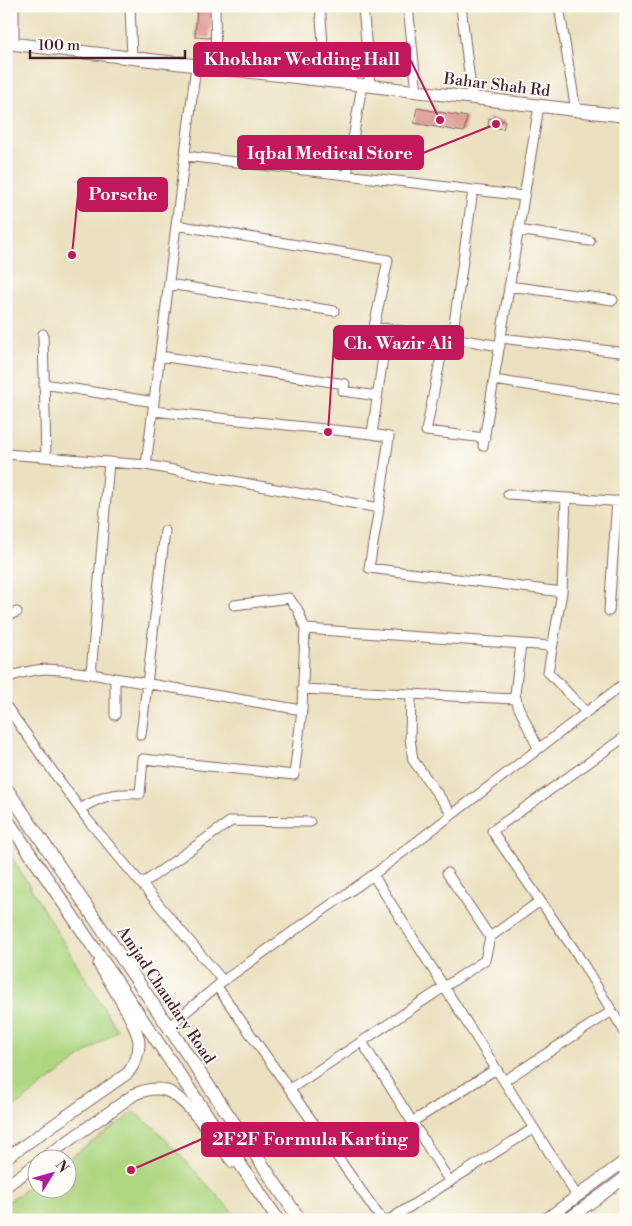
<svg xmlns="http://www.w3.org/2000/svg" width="632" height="1226" font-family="'Libre Bodoni',serif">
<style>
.green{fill:#afd782;stroke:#7c7b56}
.building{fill:#dc938c}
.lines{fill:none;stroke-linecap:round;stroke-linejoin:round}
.minor-casing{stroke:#82635f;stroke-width:11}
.tertiary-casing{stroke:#82635f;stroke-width:13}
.secondary-casing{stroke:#82635f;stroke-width:14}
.minor{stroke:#fff;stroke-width:9}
.tertiary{stroke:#fff;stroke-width:11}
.secondary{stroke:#fff;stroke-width:12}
.labels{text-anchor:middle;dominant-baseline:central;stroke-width:4;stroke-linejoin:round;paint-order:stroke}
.street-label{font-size:16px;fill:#4a1f2b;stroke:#fdfcf7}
.leader{fill:none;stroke:#c2185b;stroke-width:2}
.callout-dot{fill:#c2185b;stroke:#fdfcf7;stroke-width:2}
.callout{fill:#c2185b;stroke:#c2185b;stroke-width:2}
.callout-label{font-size:18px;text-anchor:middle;font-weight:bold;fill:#fff}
</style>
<rect width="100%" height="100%" fill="#fdfcf7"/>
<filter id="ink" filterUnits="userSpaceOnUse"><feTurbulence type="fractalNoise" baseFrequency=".02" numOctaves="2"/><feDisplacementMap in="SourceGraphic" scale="10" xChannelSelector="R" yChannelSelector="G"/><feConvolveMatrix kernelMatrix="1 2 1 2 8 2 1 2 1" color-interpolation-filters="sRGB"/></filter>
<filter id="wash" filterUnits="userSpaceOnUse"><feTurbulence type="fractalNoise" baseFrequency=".0096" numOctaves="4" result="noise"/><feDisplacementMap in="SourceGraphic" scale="20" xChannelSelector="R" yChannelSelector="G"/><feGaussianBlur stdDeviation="1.12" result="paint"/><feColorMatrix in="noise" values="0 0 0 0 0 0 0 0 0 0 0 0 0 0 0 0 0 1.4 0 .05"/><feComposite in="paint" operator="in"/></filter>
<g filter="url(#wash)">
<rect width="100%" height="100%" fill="#ebe1c0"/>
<path class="green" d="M6,848L117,1030L6,1113Z
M134,1112L155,1128L240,1220H6V1203L37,1181L38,1188H68V1159Z"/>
<g id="blocks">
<path class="building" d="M197,6H213L210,38L195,37Z
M417,108L467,117L464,132L414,123Z
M489,118L505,121L503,129L488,126Z"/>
</g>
</g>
<g filter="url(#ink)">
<use href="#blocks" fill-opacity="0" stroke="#82635f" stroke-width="1"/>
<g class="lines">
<defs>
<path id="minor" d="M130,6L132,58
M215,6L216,68
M320,6L326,81
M363,6L370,86
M408,6L417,92
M461,6L472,98
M559,6L576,111
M14,44V6
M185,156L524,196
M347,175L362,85
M473,190L452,338L500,346
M176,225L388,260L374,327L452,338
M518,230L590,241
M169,284L334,311
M509,286L613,300
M43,334L46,457
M445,337L426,431L485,438
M501,338L619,352
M160,356L345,384L343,391L377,396
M494,380L626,400
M44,384L154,402
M153,411L372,434L387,329
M483,446L539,106
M6,454L146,465L196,66
M146,465L379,508L389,437L372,434
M508,494L626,502
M566,498L562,592L548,672L586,712
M379,508L369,568L562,592
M234,605L289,598L298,610L305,629
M609,611L617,501
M6,616L17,612
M521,644L515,694L518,706L538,748
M6,678C43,665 54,669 91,674L109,462
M115,678V715
M302,689L516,699
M411,694L410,738L413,760L452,814
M6,706L87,819L223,981
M302,710L305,629L552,646
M141,735L165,531
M626,736L492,831L577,954L626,1034
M80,809C104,795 113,793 140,794L143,759L294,775L302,710L91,674
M447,873L490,937
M373,875L577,1196
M142,884L231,821L310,822
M218,988L382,1220
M168,1027L223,981L373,875L626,682
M362,1042L450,1182
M504,1081L612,1011
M290,1089L485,960L490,937L540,901
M412,1122L496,1069
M389,1220L534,1128"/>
<path id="tertiary" d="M6,1158L128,1073C134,1065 139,1055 139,1044C139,1026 109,982 99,964
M44,1158L135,1094C146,1089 161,1086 173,1094C194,1108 216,1141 233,1162
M6,1186L38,1163
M545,1220L626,1160
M567,1220L626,1177"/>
<path id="secondary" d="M6,43L626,116
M6,788L300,1220
M6,818L278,1220"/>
</defs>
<use href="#minor" class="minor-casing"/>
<use href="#tertiary" class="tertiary-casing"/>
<use href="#secondary" class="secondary-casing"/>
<use href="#minor" class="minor"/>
<use href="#tertiary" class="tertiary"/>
<use href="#secondary" class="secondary"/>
</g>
</g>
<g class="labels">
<g class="street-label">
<text transform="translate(497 85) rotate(7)">Bahar Shah Rd</text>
<text transform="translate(166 995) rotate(56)">Amjad Chaudary Road</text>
</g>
</g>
<path class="leader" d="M440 120L410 59M496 124L423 153M72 255L78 194M328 432L334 342M131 1170L202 1139"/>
<g class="callout-dot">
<circle cx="440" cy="120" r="5"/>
<circle cx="496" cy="124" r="5"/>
<circle cx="72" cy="255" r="5"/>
<circle cx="328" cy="432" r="5"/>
<circle cx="131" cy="1170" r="5"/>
</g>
<g class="callout">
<rect x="194" y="43" width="216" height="33" rx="5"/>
<rect x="238" y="136" width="185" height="33" rx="5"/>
<rect x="78" y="178" width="89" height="33" rx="5"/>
<rect x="334" y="326" width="129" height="33" rx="5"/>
<rect x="202" y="1123" width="216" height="33" rx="5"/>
</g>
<g class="callout-label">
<text x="302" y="65">Khokhar Wedding Hall</text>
<text x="330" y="159">Iqbal Medical Store</text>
<text x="123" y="200">Porsche</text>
<text x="398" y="349">Ch. Wazir Ali</text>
<text x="310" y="1145">2F2F Formula Karting</text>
</g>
<rect width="632" height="1226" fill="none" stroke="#fdfcf7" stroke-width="25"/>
<g transform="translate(52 1174) rotate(53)"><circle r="24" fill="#fdfcf7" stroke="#b5a4a5"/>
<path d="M0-4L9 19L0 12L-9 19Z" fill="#b5179e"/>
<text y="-8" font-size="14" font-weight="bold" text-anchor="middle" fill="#4a1f2b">N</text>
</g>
<path d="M30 50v8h155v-8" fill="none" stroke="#4a1f2b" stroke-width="2.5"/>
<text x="38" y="50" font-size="15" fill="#4a1f2b" stroke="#fdfcf7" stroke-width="4" paint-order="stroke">100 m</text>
</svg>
